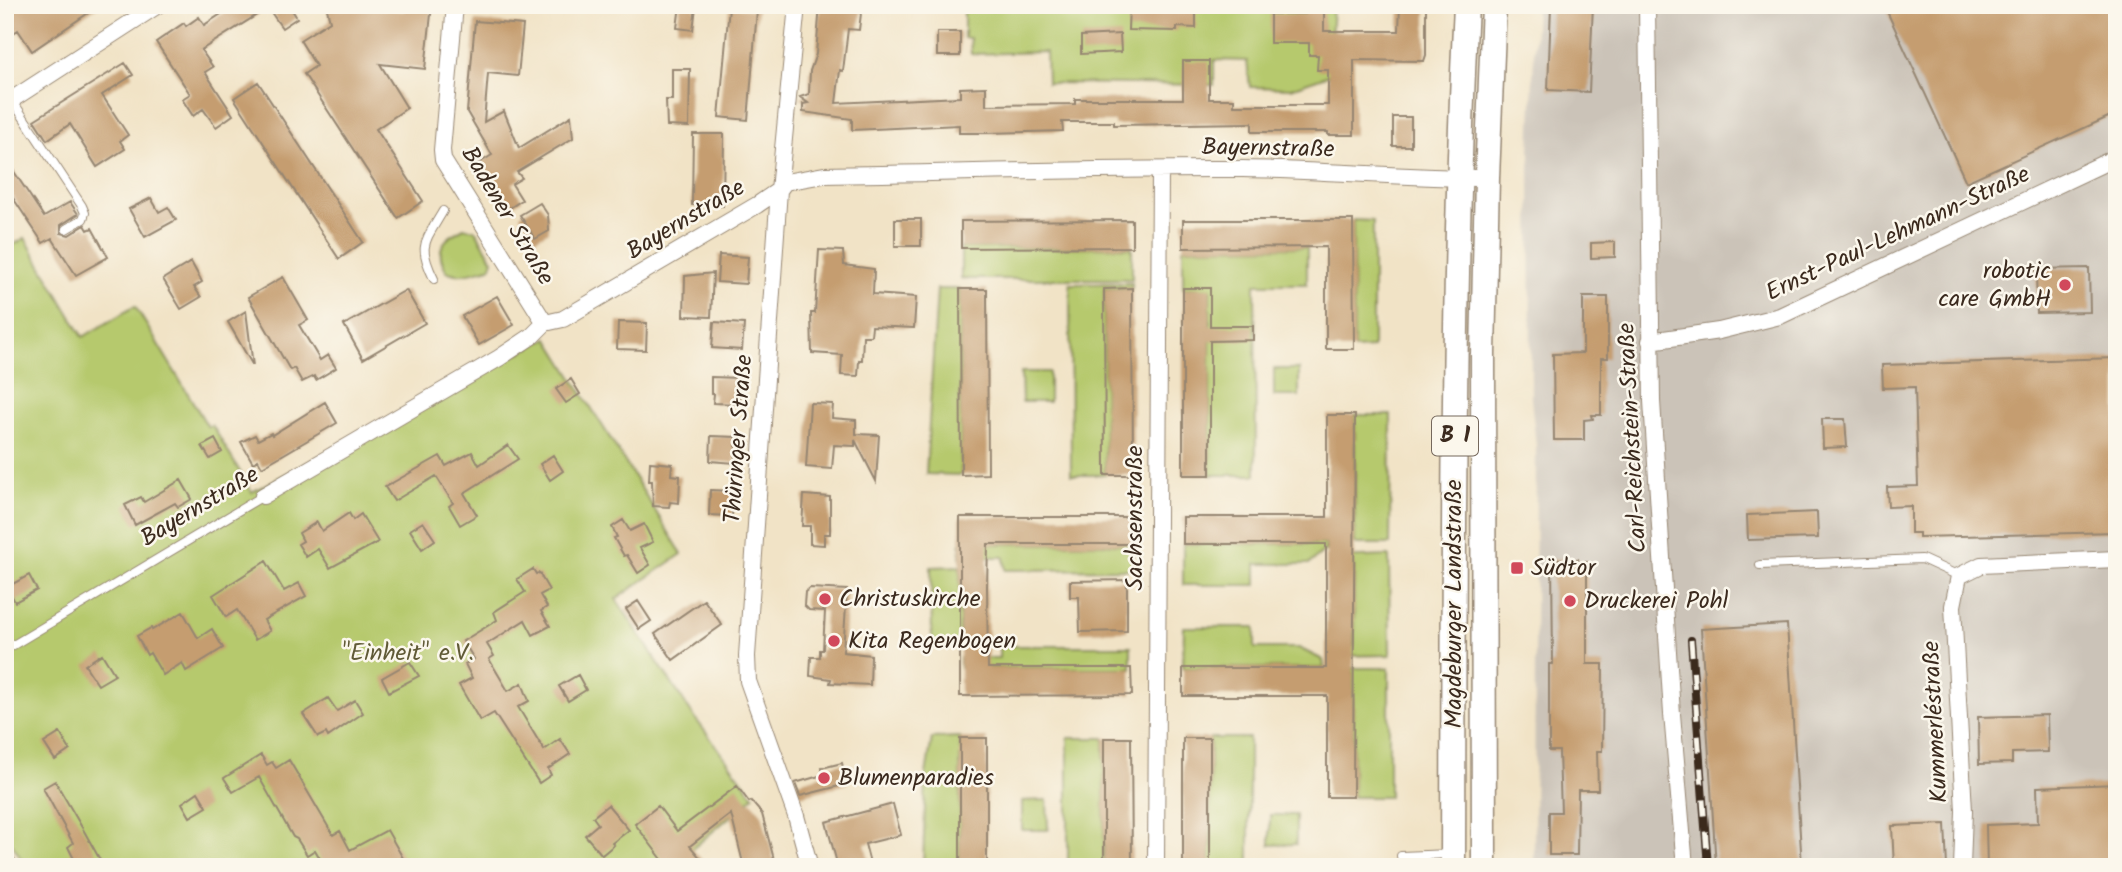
<svg xmlns="http://www.w3.org/2000/svg" width="2122" height="872" font-family="Kalam,sans-serif">
<style>
.industrial{fill:#cbc3b8}
.green{fill:#b6c96d;stroke:#787a46;stroke-width:2}
.building{fill:#c59d70}
.lines{fill:none;stroke-linecap:round;stroke-linejoin:round}
.service-casing{stroke:#968672;stroke-width:10}
.minor-casing{stroke:#968672;stroke-width:18}
.primary-casing{stroke:#968672;stroke-width:27}
.service{stroke:#fff;stroke-width:8}
.minor{stroke:#fff;stroke-width:16}
.primary{stroke:#fff;stroke-width:24}
.rail-casing{stroke:#3b2a1e;stroke-width:8}
.rail{stroke:#fbf7ec;stroke-width:5;stroke-dasharray:16;stroke-linecap:butt}
.poi-dot{fill:#d1495b;stroke:#fbf7ec;stroke-width:2.5}
.labels{text-anchor:middle;dominant-baseline:central;stroke-width:5;stroke-linejoin:round;paint-order:stroke}
.shield{fill:#fbf7ec;stroke:#75685c;stroke-width:2}
.shield-label{font-size:23px;font-weight:bold;fill:#3b2a1e}
.street-label{font-size:24px;fill:#3b2a1e;stroke:#fbf7ec}
.poi-label{font-size:24px;fill:#3b2a1e;stroke:#fbf7ec;text-anchor:start}
.park-label{font-size:24px;fill:#605a36;stroke:#fbf7ec}
</style>
<rect width="100%" height="100%" fill="#fbf7ec"/>
<filter id="ink" filterUnits="userSpaceOnUse"><feTurbulence type="fractalNoise" baseFrequency=".0143" numOctaves="2"/><feDisplacementMap in="SourceGraphic" scale="14" xChannelSelector="R" yChannelSelector="G"/><feConvolveMatrix kernelMatrix="1 2 1 2 8 2 1 2 1" color-interpolation-filters="sRGB"/></filter>
<filter id="wash" filterUnits="userSpaceOnUse"><feTurbulence type="fractalNoise" baseFrequency=".00686" numOctaves="4" result="noise"/><feDisplacementMap in="SourceGraphic" scale="28" xChannelSelector="R" yChannelSelector="G"/><feGaussianBlur stdDeviation="1.57" result="paint"/><feColorMatrix in="noise" values="0 0 0 0 0 0 0 0 0 0 0 0 0 0 0 0 0 1.4 0 .05"/><feComposite in="paint" operator="in"/></filter>
<g filter="url(#wash)">
<rect width="100%" height="100%" fill="#f1e3c6"/>
<path class="industrial" d="M1536,5H2117V867H1534L1536,446L1531,398L1530,151Z"/>
<path class="green" d="M964,5H1333L1329,75L1291,88L1250,87L1247,61L1214,60V85L1047,83L1046,52L971,54L970,38H964Z
M1353,220L1373,221V348L1354,349Z
M464,228L475,230L493,260L490,268C479,270 461,277 452,273C447,272 446,271 444,266C434,246 448,236 464,228Z
M25,238L83,337L135,306L208,427L212,425L252,492L548,338L682,554L616,599L692,714L754,796L671,867H26L5,832V250Z
M1132,247V279H961V248Z
M1307,247V284H1255L1256,475H1210V289L1183,288V248Z
M1132,283V288L1104,289L1105,475H1071L1070,284Z
M937,289H960L961,475L926,474Z
M1274,369H1299V396H1274Z
M1021,372H1049V402H1022Z
M1355,415H1391L1390,544H1355Z
M960,544H1132V569L1005,570L1004,557H960Z
M1183,544H1326L1325,551L1309,564H1256V585H1183Z
M1389,556L1390,655L1335,656L1354,646V567L1332,558Z
M960,566V646L932,647L931,567Z
M1184,627H1255V648H1299L1323,660L1324,668H1183Z
M999,646H1131V668H960V658H999Z
M1353,668H1389V797H1353Z
M960,737V867H923L926,774L932,738Z
M1068,738H1104V867H1068Z
M1210,738H1249V867H1210Z
M1047,800L1048,830H1022V801Z
M1270,815H1296V844L1270,845Z"/>
<g id="blocks">
<path class="building" d="M19,5H100L32,51L18,30L5,38V14Z
M235,5H289L297,18L282,28L268,8L201,50L213,67L205,72L233,115L216,127L203,109L193,116L182,99L190,94L156,42L184,23L186,26L199,17L204,25Z
M326,5H352L404,11V5H432L425,69L380,64L407,108L376,129L423,201L398,218L304,74L316,66L300,40L330,21Z
M680,5L696,7L693,30L677,28Z
M820,5H862L859,30L848,29L843,71L840,70L836,103L960,97V88L986,87V105L1075,104V99H1183V61H1209V99H1234V105H1328V70H1317L1318,55H1309V43H1270V14H1305V5H1324V31H1399L1400,5H1426V55L1424,61L1354,60V135H1328V132H1252V123L1114,125V122H1062L1063,131L986,133H959V125L852,130V119L803,112V104L808,103L800,97L809,94L810,71L816,54Z
M1129,5H1153L1152,9H1196V28L1177,27V31L1128,30Z
M1551,5H1593L1589,92L1548,90Z
M1884,5H2117V113L1966,182Z
M729,7L757,10L748,120L719,117Z
M475,21L523,25L518,76L488,73L484,122L504,111L519,148L571,116L573,138L517,172L522,178L512,184L522,200L505,211L476,165L492,155L467,112Z
M937,32H960V56H937Z
M1120,34L1121,52L1081,54V36Z
M125,63L133,75L102,95L128,135L120,141L125,149L97,167L70,124L47,140L34,120Z
M672,69H690L689,127L667,126L666,100H672Z
M258,82L363,242L339,259L234,98Z
M1393,117H1411V146H1393Z
M693,134H724L723,206L692,205Z
M5,158L44,217L70,202L78,214L61,225V233L69,235L85,225L88,230L92,228L108,257L76,275L52,238L43,243L5,186Z
M151,198L159,212L168,207L176,220L145,237L129,209Z
M540,203L548,215L549,231L535,239L520,215Z
M895,219H921V246H895Z
M1132,220V247L961,248V221Z
M1183,220H1353L1354,349H1326V247L1183,248Z
M1615,242V257L1591,258V243Z
M819,250L843,251L844,265L874,269L873,294L916,297L914,328L872,326L871,336H863L862,360H859L858,376L841,375L842,355L812,353L811,313H815Z
M719,255L748,257L746,284L717,282Z
M191,262L202,282L194,287L201,297L181,309L163,279Z
M2089,268L2090,312L2037,313L2036,269Z
M713,273L711,317L684,316L685,276Z
M283,277L308,320L299,325L320,360L328,355L336,368L316,380L314,376L302,382L294,368L290,370L248,297Z
M1132,288L1133,475H1105L1104,289Z
M1183,288H1210V326H1253V340L1210,341V475H1183Z
M960,289H987L988,474L961,475Z
M406,290L425,323L363,359L344,325Z
M497,296L514,325L479,345L462,316Z
M1583,297H1608V358H1601V415H1592L1593,419L1584,420V440H1554L1553,354L1583,353Z
M246,311L253,366L228,322Z
M618,322L647,323L646,350L617,349Z
M714,322L744,324L742,350L712,348Z
M2117,358V532L1919,537V533H1911V506L1888,507L1887,487L1918,486L1915,387L1883,388L1882,365Z
M711,377L740,378L739,404L713,403L714,394H711Z
M571,379L580,394L566,403L556,389Z
M325,402L337,423L262,467L258,460L253,463L241,442L255,435L258,440L271,433L272,435Z
M810,403L833,404L832,418L856,420V434L879,435L876,481L855,440V446L834,445L832,469L806,467Z
M1327,415H1355L1353,797H1327V696H1183V668H1326V544H1183V517H1327Z
M1822,419H1845L1847,447L1823,448Z
M711,436L737,437L735,463L710,461Z
M215,439L222,452L210,459L202,446Z
M508,445L518,459L464,493L477,515L460,525L449,506L453,503L436,476L394,501L385,487L440,456L446,466L472,452L479,465Z
M553,455L563,471L550,480L540,464Z
M650,462L672,464L671,475L680,476L679,503L670,502L669,507L653,506L652,481H649Z
M181,480L192,499L178,507L175,503L135,525L125,505L141,497L144,502Z
M710,490L733,491L732,516L709,515Z
M804,495L830,497V534H824V545L810,544V526H802Z
M1817,512L1818,538L1748,540L1747,515Z
M349,513L353,520L361,514L378,542L330,568L318,549L306,557L298,544L303,541L299,533L317,522L322,531Z
M960,517H1132V544H988L987,587L988,668H1131L1132,695L960,696Z
M623,520L630,531L644,524L653,542L640,548L650,565L638,573L627,555L624,556L614,538L617,537L612,527Z
M423,522L435,540L422,549L410,530Z
M1552,559H1578V562H1587V664H1603L1602,751H1597L1598,790H1578L1577,855H1549V812H1561L1559,751H1549V664H1553Z
M266,561L284,591L299,583L306,596L264,620L270,631L255,640L237,610L226,617L213,595Z
M533,569L536,574L539,573L549,590L540,595L547,607L541,611L550,626L533,635L525,620L487,644L494,656L489,659L508,691L522,683L529,701L518,707L544,750L560,739L570,754L548,769L551,775L539,783L494,713L480,721L459,685L472,678L465,664L474,659L463,641L497,620L494,612L525,592L517,579Z
M29,575L37,590L15,602L7,587Z
M1127,580V631L1080,632L1079,597H1070V581Z
M810,588L847,590L843,652L871,655L870,685L830,683L831,679L810,676L811,657H820V650H823L825,611L809,610L804,605L805,592Z
M704,600L722,625L673,660L655,634Z
M638,601L651,621L639,629L626,609Z
M183,612L198,638L212,629L223,648L186,671L182,663L163,675L150,653L147,655L137,636L151,628L152,630Z
M1787,624L1802,867H1716L1701,629Z
M102,654L115,675L98,685L85,665Z
M410,662L419,676L389,692L382,678Z
M578,675L586,690L568,701L559,686Z
M328,698L337,711L355,700L363,713L328,737L326,733L318,737L303,714Z
M2047,715L2048,752L2012,753V763L1979,764L1978,717Z
M60,733L70,750L55,760L44,743Z
M960,738H987V867H960Z
M1104,738H1131L1132,867H1104Z
M1183,738H1210V867H1183Z
M261,755L267,765L272,762L276,768L289,760L333,835L340,831L350,850L387,830L408,867H325L315,850L307,855L297,839L293,837L259,777L233,792L224,778Z
M842,763L847,784L800,796L795,783L823,775L822,768Z
M55,781L84,831L104,867H78L68,847L73,843L43,788Z
M2117,784V867H1987L1986,825L2038,823L2037,787Z
M737,786L749,802L751,801L762,814L776,867H744L731,814L690,846L708,867H668L635,824L658,806L677,831Z
M198,792L207,807L190,817L182,803Z
M893,804L901,835L865,844L871,867H838L826,822Z
M608,805L629,830L612,843L614,845L602,855L585,835L598,824L593,817Z
M1945,824L1947,867H1894L1892,826Z"/>
</g>
</g>
<g filter="url(#ink)">
<use href="#blocks" fill-opacity="0" stroke="#968672" stroke-width="2"/>
<g class="lines">
<defs>
<path id="service" d="M12,100L82,206L85,213L83,219L66,229
M434,279C417,245 425,242 443,211
M1760,565L1922,559L1959,576
M5,650L263,496
M1401,856L1450,854"/>
<path id="minor" d="M455,5L442,150L443,160L545,323
M797,5L779,190L747,656L748,681L796,816L810,867
M1647,5L1652,401L1672,714L1685,867
M5,104L158,5
M1650,341L1719,331L1780,316L2117,157
M263,496L499,358L532,336L545,323L563,319L757,205L779,190L785,182L824,175C964,173 1103,168 1243,169C1324,170 1406,178 1487,178
M5,859L10,867
M1156,867L1160,170
M1962,867L1964,811L1953,606L1959,576L1981,565L2117,559"/>
<path id="primary" d="M1453,867C1454,579 1452,292 1466,5
M1484,867L1483,354L1487,178L1494,5"/>
</defs>
<use href="#service" class="service-casing"/>
<use href="#minor" class="minor-casing"/>
<use href="#primary" class="primary-casing"/>
<use href="#service" class="service"/>
<use href="#minor" class="minor"/>
<use href="#primary" class="primary"/>
<defs>
<path id="rail" d="M1691,640L1708,867"/>
</defs>
<use href="#rail" class="rail-casing"/>
<use href="#rail" class="rail"/>
</g>
</g>
<g class="poi-dot">
<circle cx="2065" cy="285" r="7"/>
<rect x="1510" y="561" width="14" height="14" rx="3.5"/>
<circle cx="825" cy="599" r="7"/>
<circle cx="1570" cy="601" r="7"/>
<circle cx="834" cy="641" r="7"/>
<circle cx="824" cy="778" r="7"/>
</g>
<g class="labels">
<rect class="shield" x="1432" y="416.5" width="46" height="39" rx="5"/>
<g class="shield-label">
<text x="1455" y="436">B 1</text>
</g>
<g class="street-label">
<text transform="translate(1268 149) rotate(1)">Bayernstraße</text>
<text transform="translate(507 216) rotate(59)">Badener Straße</text>
<text transform="translate(686 220) rotate(-31)">Bayernstraße</text>
<text transform="translate(1898 234) rotate(-25)">Ernst-Paul-Lehmann-Straße</text>
<text transform="translate(1633 438) rotate(-93)">Carl-Reichstein-Straße</text>
<text transform="translate(739 439) rotate(-86)">Thüringer Straße</text>
<text transform="translate(200 507) rotate(-31)">Bayernstraße</text>
<text transform="translate(1135 518) rotate(-90)">Sachsenstraße</text>
<text transform="translate(1454 604) rotate(-90)">Magdeburger Landstraße</text>
<text transform="translate(1936 722) rotate(-93)">Kummerléstraße</text>
</g>
<g class="poi-label">
<text x="2051" y="271" text-anchor="end">robotic<tspan x="2051" dy="28">care GmbH</tspan></text>
<text x="1531" y="568">Südtor</text>
<text x="839" y="599">Christuskirche</text>
<text x="1584" y="601">Druckerei Pohl</text>
<text x="848" y="641">Kita Regenbogen</text>
<text x="838" y="778">Blumenparadies</text>
</g>
<g class="park-label">
<text x="408" y="653">"Einheit" e.V.</text>
</g>
</g>
<rect width="2122" height="872" fill="none" stroke="#fbf7ec" stroke-width="28"/>
</svg>
